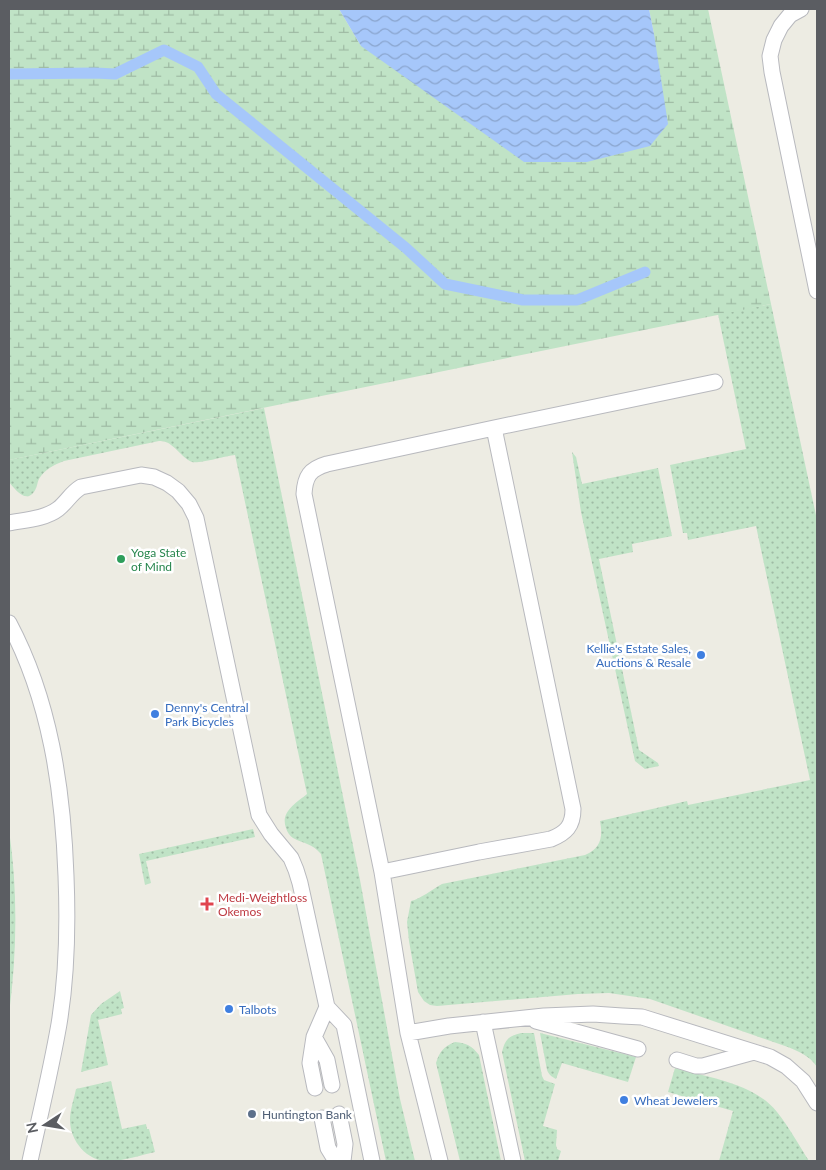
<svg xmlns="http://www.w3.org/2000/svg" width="826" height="1170" font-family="Lato,sans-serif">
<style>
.grass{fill:url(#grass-dots)}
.wetland{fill:url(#wetland-marsh)}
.water{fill:url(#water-waves)}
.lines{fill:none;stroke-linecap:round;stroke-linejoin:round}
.stream{stroke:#a6c7fa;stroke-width:11}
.service-casing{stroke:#b8b9be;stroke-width:17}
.service{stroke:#fff;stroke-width:15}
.leisure-dot{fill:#2e9e5b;stroke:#fff;stroke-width:2}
.shop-dot{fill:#3f7fe0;stroke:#fff;stroke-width:2}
.health-dot{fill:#e0444e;stroke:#fff;stroke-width:2}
.service-dot{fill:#5c6f8a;stroke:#fff;stroke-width:2}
.labels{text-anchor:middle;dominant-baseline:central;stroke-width:5;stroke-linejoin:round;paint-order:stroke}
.leisure-label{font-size:12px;fill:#27864d;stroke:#fff;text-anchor:start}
.shop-label{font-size:12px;fill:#366cbe;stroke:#fff;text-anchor:start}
.health-label{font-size:12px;fill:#be3a42;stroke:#fff;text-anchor:start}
.service-label{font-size:12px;fill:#4e5e75;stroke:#fff;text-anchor:start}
</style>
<defs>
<pattern id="grass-dots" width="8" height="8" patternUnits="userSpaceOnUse" patternTransform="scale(1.25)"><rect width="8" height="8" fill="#c0e3c6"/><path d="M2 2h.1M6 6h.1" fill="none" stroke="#9fbba4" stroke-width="1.8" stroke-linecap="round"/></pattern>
<pattern id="wetland-marsh" width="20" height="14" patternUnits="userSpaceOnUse" patternTransform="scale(1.25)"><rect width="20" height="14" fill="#c0e3c6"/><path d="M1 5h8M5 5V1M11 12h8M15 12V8" fill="none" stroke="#9fbba4"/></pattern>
<pattern id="water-waves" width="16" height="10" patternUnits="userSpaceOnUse" patternTransform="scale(1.25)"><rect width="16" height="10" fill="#a6c7fa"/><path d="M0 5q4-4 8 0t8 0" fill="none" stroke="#8aa5ce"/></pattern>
</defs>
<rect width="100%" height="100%" fill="#edece3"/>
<path class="grass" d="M771,304L817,520V1067C809,1055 798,1051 785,1046L650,999L609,993L578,994L437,1006L430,1005L424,1001L418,992L409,941L407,922L411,901C420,899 433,889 442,884L585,855C601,848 603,837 600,821L687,801L688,805L810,780L756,526L688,540L687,533H683L670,465L746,449L718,314Z
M264,408L360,880L400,1099L415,1161H386L321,854C312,843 304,844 293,838C290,836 287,832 286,828C280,812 296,803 307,794L235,455C225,456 199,464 192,462C180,457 173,440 159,441L64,461C54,465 45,469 39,479C37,483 37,489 33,493C25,503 14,488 9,482V460Z
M572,452L576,457L582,484L658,468L672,536L632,544L633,552L599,559L639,750L658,763L659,766L645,769L635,761L581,512Z
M253,829L255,837L146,861L151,883L145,885L139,854Z
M9,830C18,891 17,953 9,1014Z
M120,991L124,1008L121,1009L122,1014L98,1020L108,1065L81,1072L91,1015L101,1004Z
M521,1033H534L542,1076L544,1080L555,1084L543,1126L557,1130L556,1145L557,1149L561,1151L558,1161H525L502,1052C505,1040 508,1036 521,1033Z
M540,1033L636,1057L628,1082L562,1063L556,1079C551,1076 549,1075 547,1070Z
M455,1042C467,1043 472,1046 479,1055L501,1161H460L436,1063C440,1051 443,1047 455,1042Z
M675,1068C709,1078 754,1083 777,1112C789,1127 799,1145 809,1161H719L733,1111L668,1092Z
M111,1081L122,1129L146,1124L147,1129H149L155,1152C141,1155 127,1160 113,1161C89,1164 70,1142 70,1120C70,1110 74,1099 76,1089Z"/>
<path class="wetland" d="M9,9H339L361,46L654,34L649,9H708L771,304L9,460Z"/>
<path class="water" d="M339,9H649L654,34L668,124L650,146L587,162H524L361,46Z"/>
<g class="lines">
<path class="stream" d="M9,74L95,73L115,74L164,50L198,67L216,94L406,248L445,284L523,300H577L645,272"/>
<defs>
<path id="service" d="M801,9L790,15L781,26L774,40L770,56L772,72L817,291
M9,523C24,520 45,519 58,509C67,502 71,493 81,487L141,475L154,477L167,483L178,491L189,504L196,518L259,815L271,834L291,858L296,870L300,883L327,1007L344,1025L372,1161
M9,623C50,700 63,789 66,876C68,925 67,975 59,1024C51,1070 40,1115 30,1161
M382,872L304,494C305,476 310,469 327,464L494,428
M536,1021L638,1049
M483,1022L513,1161
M408,1033L449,1026L544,1016L593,1014L622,1016L642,1017L770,1057L786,1066L803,1081L817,1103
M314,1037L327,1060L332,1085
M677,1060L696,1066H703L754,1052
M315,1088L310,1063L314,1037L327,1007
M339,1114L345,1144L343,1161
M322,1118L328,1148L336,1161
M440,1161L408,1033L382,872L479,852L551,839C566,833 573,826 573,809L494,428L715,382"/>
</defs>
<use href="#service" class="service-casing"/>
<use href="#service" class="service"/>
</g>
<circle class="leisure-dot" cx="121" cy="559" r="5"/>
<g class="shop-dot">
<circle cx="701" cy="655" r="5"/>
<circle cx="155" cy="714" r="5"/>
<circle cx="229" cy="1009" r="5"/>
<circle cx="624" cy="1100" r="5"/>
</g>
<path class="health-dot" d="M204.5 896.5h5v5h5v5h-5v5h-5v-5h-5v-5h5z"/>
<circle class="service-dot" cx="252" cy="1114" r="5"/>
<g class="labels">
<g class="leisure-label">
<text x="131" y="552">Yoga State<tspan x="131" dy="14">of Mind</tspan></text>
</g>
<g class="shop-label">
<text x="691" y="648" text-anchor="end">Kellie's Estate Sales,<tspan x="691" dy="14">Auctions &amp; Resale</tspan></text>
<text x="165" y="707">Denny's Central<tspan x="165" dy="14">Park Bicycles</tspan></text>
<text x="239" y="1009">Talbots</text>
<text x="634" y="1100">Wheat Jewelers</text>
</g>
<g class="health-label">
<text x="218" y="897">Medi-Weightloss<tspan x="218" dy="14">Okemos</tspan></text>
</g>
<g class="service-label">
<text x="262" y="1114">Huntington Bank</text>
</g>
</g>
<rect width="826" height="1170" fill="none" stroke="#5b5d62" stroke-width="20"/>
<g transform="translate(45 1125) rotate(258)" stroke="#ffffff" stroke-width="4" paint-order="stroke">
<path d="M0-4L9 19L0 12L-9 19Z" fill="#5b5d62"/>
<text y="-8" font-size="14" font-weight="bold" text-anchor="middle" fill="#5b5d62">N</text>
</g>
</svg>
